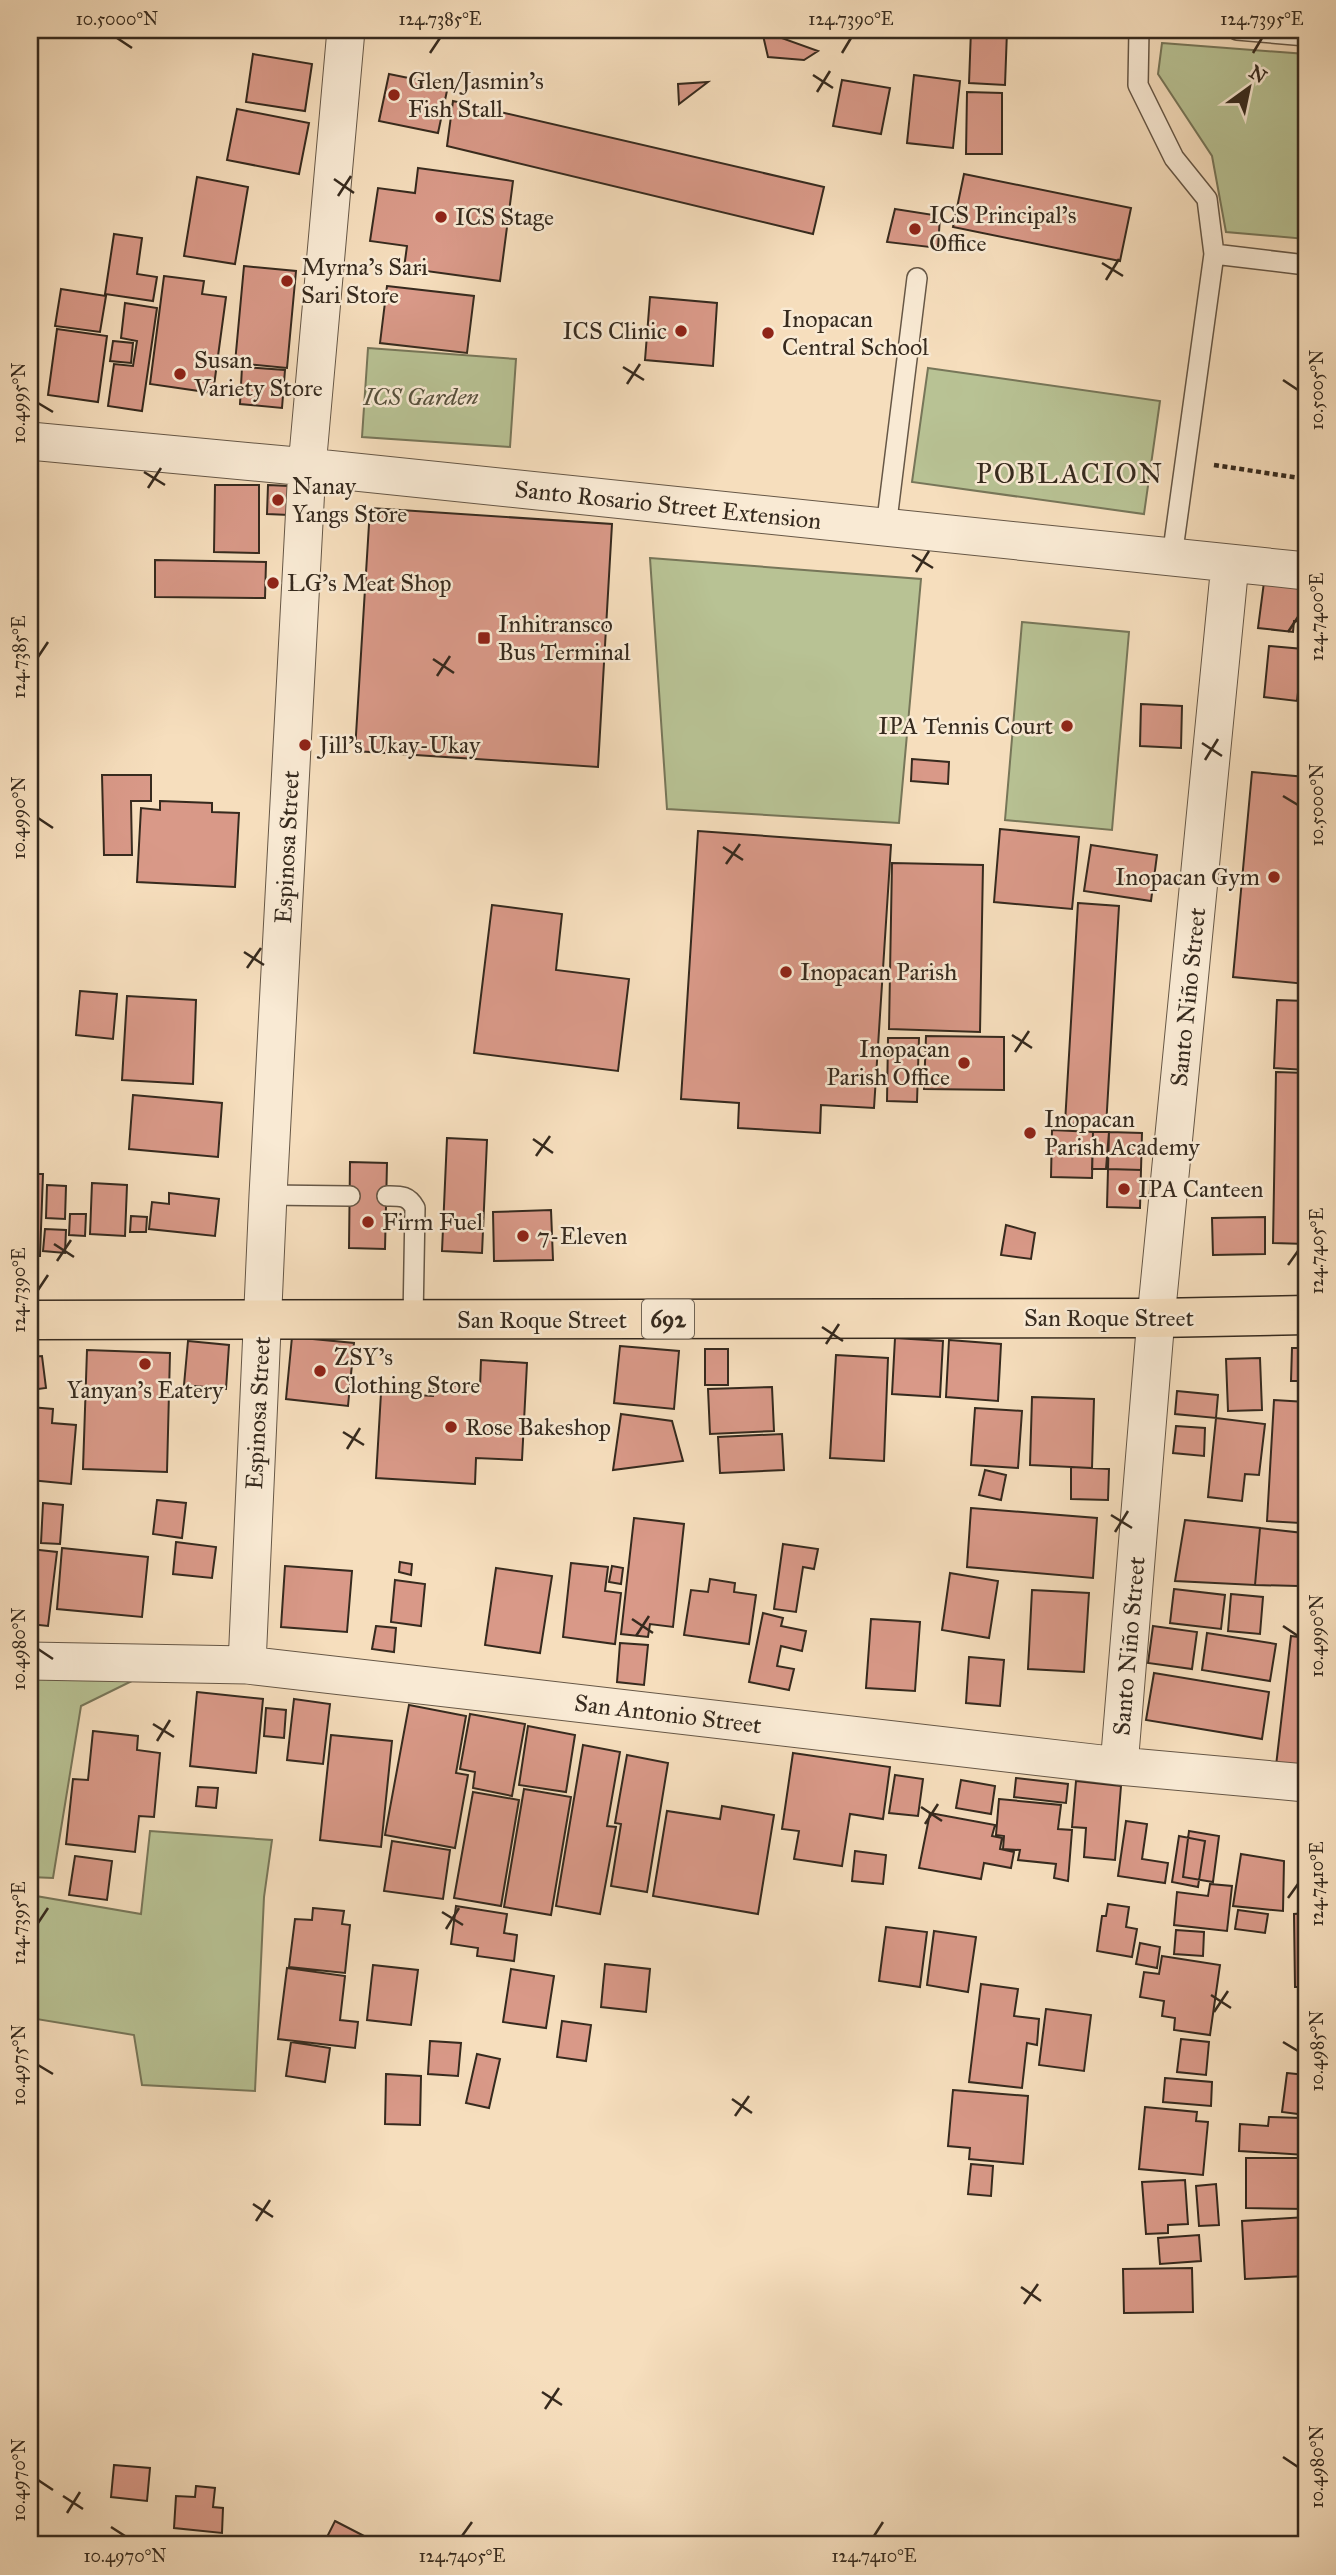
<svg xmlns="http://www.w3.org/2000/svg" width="1336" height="2575" font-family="'IM FELL Great Primer',serif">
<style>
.green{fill:#b8c294;stroke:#777659;stroke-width:2}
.building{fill:#d99988;stroke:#362a1e;stroke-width:2}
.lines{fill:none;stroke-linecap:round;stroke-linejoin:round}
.lane-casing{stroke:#665746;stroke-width:22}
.street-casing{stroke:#665746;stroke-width:39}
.primary-casing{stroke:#362a1e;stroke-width:41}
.path{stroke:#362a1e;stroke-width:4.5;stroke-dasharray:5 3.5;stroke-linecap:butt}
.lane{stroke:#f9ead4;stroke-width:19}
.street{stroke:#f9ead4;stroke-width:37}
.primary{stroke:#f6debd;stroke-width:38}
.ticks{fill:none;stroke:#362a1e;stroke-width:2.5}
.poi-dot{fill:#8f2418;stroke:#f9ead4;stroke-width:2.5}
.labels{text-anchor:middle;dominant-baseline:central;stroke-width:5;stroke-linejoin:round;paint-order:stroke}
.shield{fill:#f9ead4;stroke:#706455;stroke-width:2}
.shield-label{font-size:23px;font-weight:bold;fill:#362a1e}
.poi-label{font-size:24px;fill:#362a1e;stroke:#f9ead4;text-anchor:start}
.park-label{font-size:24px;font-style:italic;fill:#56503c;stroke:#f9ead4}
.street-label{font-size:24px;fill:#362a1e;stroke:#f9ead4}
.quarter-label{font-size:28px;letter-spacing:2px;fill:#362a1e;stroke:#f9ead4}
.neatline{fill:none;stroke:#362a1e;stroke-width:2.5}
.ticks-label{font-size:18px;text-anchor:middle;fill:#362a1e}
</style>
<rect width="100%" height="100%" fill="#f6debd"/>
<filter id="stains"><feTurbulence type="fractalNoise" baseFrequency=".00286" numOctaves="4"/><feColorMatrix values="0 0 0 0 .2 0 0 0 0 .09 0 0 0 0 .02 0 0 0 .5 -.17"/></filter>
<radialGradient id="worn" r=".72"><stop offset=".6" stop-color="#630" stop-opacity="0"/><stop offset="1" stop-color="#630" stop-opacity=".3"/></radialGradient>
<path class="green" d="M1162,43L1306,54V239L1226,232L1212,156L1158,74Z
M368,348L516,359L510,447L362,437Z
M928,368L1160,401L1144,514L912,482Z
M650,558L921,579L899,823L667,809Z
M1022,622L1129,632L1112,830L1005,820Z
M30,1670L144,1675L81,1706L53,1878L30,1877Z
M150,1831L272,1840L264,1897L255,2091L142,2085L134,2035L30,2018V1895L141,1914Z"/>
<path class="building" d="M971,30L1007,31L1005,85L969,83Z
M762,31L818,51L804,60L768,57Z
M253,54L312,64L305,111L246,102Z
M389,74L448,86L438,133L379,121Z
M914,75L960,81L953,148L907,143Z
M842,80L890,88L881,134L833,126Z
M708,82L679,104L678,84Z
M967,92L1002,93V154H966Z
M453,101L824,187L813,234L447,146Z
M237,109L309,123L299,174L227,160Z
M418,168L513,181L500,281L404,268L407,246L370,241L378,188L415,193Z
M964,174L1131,208L1120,261L953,227Z
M197,177L248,187L235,264L184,256Z
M895,209L940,216L938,248L887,242Z
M114,234L142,238L137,274L157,277L153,301L105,294Z
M244,266L296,271L287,368L235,363Z
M164,276L204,281L202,294L226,297L213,393L150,384Z
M387,286L474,296L467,353L380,343Z
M61,289L106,296L100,332L55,326Z
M650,297L717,303L713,366L645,360Z
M125,303L157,308L142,411L108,406L114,364L133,366L137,341L121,338Z
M57,329L107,336L98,402L48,395Z
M113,341L133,343L131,363L110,361Z
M242,367L285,370L282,408L240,404Z
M215,485H259V553L214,552Z
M268,485L289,486V515L267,514Z
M370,508L612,524L598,767L355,751Z
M155,560L266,562L265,598L155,597Z
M1264,582L1306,587V622L1294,621L1293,632L1258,628Z
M1269,646L1303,649L1297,701L1264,697Z
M1141,704L1182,706L1181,748L1140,746Z
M912,759L949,762L948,784L911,781Z
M1252,772L1306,777V984L1233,977Z
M102,775H151V801H131L132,855H104Z
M160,801L212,803V812L239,813L235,887L137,882L141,808L160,810Z
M1000,829L1079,837L1072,909L994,902Z
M698,831L891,845L874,1108L821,1105L820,1133L738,1128L739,1103L681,1099Z
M1091,845L1157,855L1151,901L1084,891Z
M892,863L983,865L980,1032L889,1029Z
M1078,903L1119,906L1106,1127L1065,1123Z
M492,905L562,914L556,970L629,979L618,1071L474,1053Z
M80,991L117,994L113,1039L76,1035Z
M127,996L196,1000L193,1084L122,1080Z
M1277,1000L1306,1001V1070L1274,1068Z
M926,1036L1004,1037V1090L924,1089Z
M888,1038H919L917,1102L887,1101Z
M1276,1072L1306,1073V1244L1273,1243Z
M133,1095L222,1103L218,1157L129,1149Z
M1052,1130L1093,1132L1092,1178L1051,1177Z
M1093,1132H1109L1106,1169H1092Z
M1109,1132L1142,1133L1141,1170L1108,1169Z
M447,1138L487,1140L482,1253L442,1251Z
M350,1162L387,1163L385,1249L349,1248Z
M1108,1169L1141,1170L1140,1208L1107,1207Z
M30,1174H43L40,1256H30Z
M92,1183L127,1185L125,1236L90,1234Z
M47,1185L66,1186L65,1219L46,1218Z
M169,1193L219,1199L215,1236L149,1229L152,1202L169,1204Z
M551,1210L553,1260L494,1261L493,1212Z
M70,1214H86L85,1236L69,1235Z
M131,1216L147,1217L146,1232H130Z
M1265,1217V1254L1213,1255L1212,1218Z
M1006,1225L1035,1233L1031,1259L1001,1255Z
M45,1229L66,1230L65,1253L43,1251Z
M292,1337L354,1343L348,1406L286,1399Z
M895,1338L943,1341L940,1397L892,1394Z
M949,1340L1001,1344L998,1401L946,1397Z
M188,1341L229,1345L226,1389L184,1385Z
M620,1346L679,1351L674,1409L614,1403Z
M1292,1348H1306V1381H1291Z
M705,1349H728V1385H705Z
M87,1350L170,1353L167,1472L83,1469Z
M836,1355L888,1358L884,1461L830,1458Z
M42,1356L46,1388L30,1390V1357Z
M1260,1358L1262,1410L1228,1411L1226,1359Z
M481,1360L527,1363L522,1460L476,1458L475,1484L376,1478L381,1393L433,1396L434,1384L480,1388Z
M772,1387L774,1431L710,1434L708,1389Z
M1177,1391L1218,1395L1216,1418L1175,1414Z
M1032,1397L1094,1399L1092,1468L1030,1465Z
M1274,1400L1306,1402L1300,1523L1267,1521Z
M30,1407L53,1409L52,1423L76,1425L71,1484L30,1480Z
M975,1408L1022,1411L1018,1468L971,1465Z
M621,1414L672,1421L683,1461L613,1470Z
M1216,1418L1265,1424L1259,1475L1245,1474L1242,1501L1208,1497Z
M1176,1426L1205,1428L1204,1456L1173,1453Z
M782,1434L784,1470L720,1473L718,1437Z
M1071,1467L1109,1469L1108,1500L1071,1499Z
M985,1470L1006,1475L1001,1500L979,1495Z
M157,1500L186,1503L182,1538L153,1534Z
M43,1503L63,1505L60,1544L41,1543Z
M971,1508L1097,1518L1093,1578L967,1567Z
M634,1518L684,1524L673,1627L650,1624L648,1637L621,1634Z
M1185,1520L1260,1528L1255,1585L1175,1581Z
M1260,1528L1303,1533L1298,1586L1255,1585Z
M176,1542L216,1547L212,1578L173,1574Z
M783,1544L818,1549L814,1569L803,1567L796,1612L774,1609Z
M62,1548L148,1557L142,1617L57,1609Z
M30,1549L57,1552L48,1626L30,1624Z
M400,1562L412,1564L411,1575L399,1572Z
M571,1563L608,1567L605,1591L621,1593L615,1644L563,1637Z
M285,1566L352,1571L347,1632L281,1627Z
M612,1566L623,1568L621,1584L609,1582Z
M496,1568L552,1576L540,1653L485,1645Z
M950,1573L998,1581L989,1638L942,1630Z
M710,1579L735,1583L734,1592L756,1595L749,1644L684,1635L691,1590L708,1592Z
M395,1580L425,1584L421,1626L391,1622Z
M1174,1589L1225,1595L1221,1629L1170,1623Z
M1032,1590L1089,1593L1084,1672L1028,1669Z
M1231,1594L1263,1597L1260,1634L1228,1631Z
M763,1613L783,1618L781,1626L806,1631L802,1651L781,1646L777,1666L794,1669L789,1690L749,1682Z
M871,1619L920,1622L915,1691L866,1688Z
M376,1626L396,1628L394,1652L372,1649Z
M1153,1626L1197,1632L1192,1669L1148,1663Z
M1207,1633L1276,1644L1270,1681L1202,1670Z
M1291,1636L1306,1638V1770L1276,1766Z
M620,1643L648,1645L644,1685L617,1682Z
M969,1657L1004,1660L1000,1706L966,1703Z
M1154,1673L1269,1692L1262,1739L1146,1720Z
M197,1692L263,1699L256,1773L190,1766Z
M294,1699L330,1704L323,1764L287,1760Z
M409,1705L466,1716L456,1773L468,1775L455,1848L385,1835Z
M266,1708L286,1710L284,1738L264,1736Z
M470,1714L525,1724L512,1796L473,1788L475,1772L460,1769Z
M528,1726L575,1735L566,1792L519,1785Z
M93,1731L138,1736L137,1750L160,1753L154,1817L139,1816L135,1852L66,1844L73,1779L88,1780Z
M331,1735L392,1741L381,1847L320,1840Z
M583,1745L620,1752L607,1826L616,1827L600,1914L556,1906Z
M793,1753L890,1767L883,1819L850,1814L842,1866L794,1859L799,1831L782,1829Z
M627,1755L668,1763L647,1892L611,1886L621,1824L615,1823Z
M895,1775L923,1779L918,1816L889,1813Z
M1016,1778L1068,1784L1066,1803L1014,1797Z
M961,1780L995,1786L991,1814L956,1808Z
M1076,1781L1121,1786L1115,1860L1084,1857L1086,1828L1072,1827Z
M198,1787L218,1788L216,1808L196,1806Z
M524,1789L571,1797L551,1915L504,1907Z
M473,1792L519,1800L501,1906L454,1898Z
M999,1799L1061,1805L1058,1829L1072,1830L1068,1881L1054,1878L1056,1864L1018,1860L1020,1850L1003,1849L1004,1836L996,1835Z
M722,1806L774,1815L758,1914L653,1896L667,1811L720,1819Z
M930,1813L995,1825L992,1836L1002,1838L1000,1849L1014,1852L1011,1868L984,1863L981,1879L919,1868Z
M1126,1821L1147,1824L1142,1859L1168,1863L1165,1883L1118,1876Z
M1189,1831L1219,1836L1213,1882L1183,1877Z
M1179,1836L1205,1841L1198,1887L1172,1882Z
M392,1841L450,1850L443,1899L384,1891Z
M855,1851L886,1855L883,1884L852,1881Z
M1241,1854L1284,1861L1283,1911L1233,1906Z
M75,1856L112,1861L107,1900L69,1895Z
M1210,1884L1232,1886L1227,1931L1174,1925L1177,1892L1208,1896Z
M1108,1904L1129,1907L1126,1927L1137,1929L1132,1957L1097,1951L1102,1916H1106Z
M456,1906L507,1914L504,1933L517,1935L514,1961L477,1956L478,1948L451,1944Z
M313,1908L344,1911L342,1924L350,1925L345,1973L289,1967L295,1919L312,1920Z
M1238,1910L1268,1914L1265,1933L1235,1929Z
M1306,1913V1987H1295L1294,1914Z
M886,1927L927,1932L920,1987L879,1981Z
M1176,1930L1204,1932L1203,1956L1174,1954Z
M934,1931L976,1937L968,1992L927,1985Z
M1140,1943L1160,1947L1157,1968L1136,1964Z
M1162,1956L1220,1965L1210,2035L1174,2030L1175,2018L1162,2016L1164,2001L1140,1997L1144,1972L1159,1974Z
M605,1964L650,1969L646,2012L601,2007Z
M373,1965L418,1970L411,2025L367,2020Z
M287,1968L345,1976L340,2020L358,2022L355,2048L278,2039Z
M511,1969L554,1976L546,2028L503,2022Z
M981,1984L1018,1989L1014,2016L1039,2019L1037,2045L1027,2043L1022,2088L969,2082Z
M1046,2009L1091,2015L1084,2071L1039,2065Z
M562,2021L591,2025L586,2061L557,2057Z
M1181,2039L1209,2042L1206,2075L1177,2072Z
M430,2041L461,2043L458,2076L428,2074Z
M291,2042L330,2048L325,2082L286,2076Z
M477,2054L500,2059L489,2108L466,2103Z
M1287,2073L1306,2075V2115L1282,2112Z
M386,2074L421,2076L420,2125L385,2124Z
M1165,2078L1212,2082L1211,2106L1163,2102Z
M953,2090L1028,2096L1023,2164L969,2159L970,2148L948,2146Z
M1145,2107L1197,2112L1196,2121L1208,2122L1203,2175L1139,2169Z
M1269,2117L1302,2118V2123H1306V2155L1239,2151L1240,2124L1268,2126Z
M1246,2158H1306V2209L1246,2208Z
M971,2164L993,2166L991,2196L968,2194Z
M1185,2180L1188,2224L1168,2225V2233L1146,2234L1142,2182Z
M1216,2184L1219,2225L1199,2226L1196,2186Z
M1306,2217V2276L1245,2279L1242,2221Z
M1199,2235L1201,2261L1160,2264L1158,2238Z
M1192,2268L1193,2312L1124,2313L1123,2269Z
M114,2465L150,2468L147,2501L111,2497Z
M196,2486L215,2488L213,2507L223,2508L222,2533L174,2528L176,2496L195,2497Z
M335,2521L368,2538L364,2545H323Z"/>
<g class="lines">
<defs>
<path id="lane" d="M1139,30L1138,85L1174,158L1207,199L1214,254L1172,557
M1237,30L1306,36
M1214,254L1306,265
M886,528L917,278
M268,1195L350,1196
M387,1196C400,1196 408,1195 415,1208L413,1320"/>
<path id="street" d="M30,441L307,467L1306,571
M30,1661L247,1665L1119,1766L1306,1783
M247,1665L268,1195L307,467L346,30
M1119,1766L1156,1318L1230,564"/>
<path id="primary" d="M30,1320L1156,1318L1306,1315"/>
</defs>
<use href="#lane" class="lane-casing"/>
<use href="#street" class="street-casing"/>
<use href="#primary" class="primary-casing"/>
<path class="path" d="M1214,465L1306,479"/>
<use href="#lane" class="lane"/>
<use href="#street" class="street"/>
<use href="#primary" class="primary"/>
</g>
<path class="ticks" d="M117,38L132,48M430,53L440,38M842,53L851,38M1253,53L1262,38M813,75L833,88M817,92L830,71M334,179L354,193M338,196L351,176M1102,263L1123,276M1106,280L1119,259M623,367L644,380M1283,380L1298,390M627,384L640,364M38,403L53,412M144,472L165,485M148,488L161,468M912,555L933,568M916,572L929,551M1288,632L1298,617M38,657L48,642M433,659L454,673M437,676L450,656M1202,743L1222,756M1205,760L1218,739M1283,796L1298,805M38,818L53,828M723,847L743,860M726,864L740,844M244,952L264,965M247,968L261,948M1012,1035L1032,1048M1015,1052L1029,1031M533,1139L553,1153M536,1156L550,1136M54,1244L74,1257M57,1261L71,1240M1288,1265L1298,1251M38,1290L48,1275M822,1327L843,1341M826,1344L839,1324M343,1432L364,1445M347,1449L360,1428M1111,1515L1132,1528M1115,1532L1128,1511M632,1619L653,1633M1283,1626L1298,1636M636,1636L649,1616M38,1649L53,1659M153,1724L174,1737M157,1741L170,1720M921,1807L942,1821M925,1824L938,1804M1288,1898L1298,1884M442,1912L463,1925M38,1923L48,1908M446,1929L459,1908M1211,1995L1231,2008M1214,2012L1228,1991M1283,2042L1298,2051M38,2065L53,2074M732,2099L752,2113M735,2116L749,2096M253,2204L273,2217M256,2221L270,2200M1021,2287L1041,2301M1024,2304L1038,2284M542,2392L562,2405M545,2409L559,2388M1283,2457L1298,2467M38,2480L53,2490M63,2496L83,2509M67,2513L80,2492M111,2527L125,2536M462,2536L472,2522M874,2536L883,2522"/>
<g class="poi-dot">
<circle cx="394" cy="95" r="7"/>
<circle cx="441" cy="217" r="7"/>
<circle cx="915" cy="229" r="7"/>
<circle cx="287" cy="281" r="7"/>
<circle cx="681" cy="331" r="7"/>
<circle cx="768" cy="333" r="7"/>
<circle cx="180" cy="374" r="7"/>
<circle cx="278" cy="500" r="7"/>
<circle cx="273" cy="583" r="7"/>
<rect x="477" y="631" width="14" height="14" rx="3.5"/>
<circle cx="1067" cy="726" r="7"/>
<circle cx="305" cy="745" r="7"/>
<circle cx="1274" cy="877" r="7"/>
<circle cx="786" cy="972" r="7"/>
<circle cx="964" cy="1063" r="7"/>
<circle cx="1030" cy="1133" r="7"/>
<circle cx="1124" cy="1189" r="7"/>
<circle cx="368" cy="1222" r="7"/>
<circle cx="523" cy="1236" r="7"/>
<circle cx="145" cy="1364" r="7"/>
<circle cx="320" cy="1371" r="7"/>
<circle cx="451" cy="1427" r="7"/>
</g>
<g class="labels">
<rect class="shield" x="642" y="1299.5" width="52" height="39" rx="5"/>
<g class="shield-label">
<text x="668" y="1319">692</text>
</g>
<g class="poi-label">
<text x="408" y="81">Glen/Jasmin's<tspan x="408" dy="28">Fish Stall</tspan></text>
<text x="929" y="215">ICS Principal's<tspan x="929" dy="28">Office</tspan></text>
<text x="455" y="217">ICS Stage</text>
<text x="301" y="267">Myrna's Sari<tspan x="301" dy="28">Sari Store</tspan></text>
<text x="782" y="319">Inopacan<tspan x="782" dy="28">Central School</tspan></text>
<text x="667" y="331" text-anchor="end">ICS Clinic</text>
<text x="194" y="360">Susan<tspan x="194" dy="28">Variety Store</tspan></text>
<text x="292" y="486">Nanay<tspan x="292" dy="28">Yangs Store</tspan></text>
<text x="287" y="583">LG's Meat Shop</text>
<text x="498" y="624">Inhitransco<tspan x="498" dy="28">Bus Terminal</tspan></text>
<text x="1053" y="726" text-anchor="end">IPA Tennis Court</text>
<text x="319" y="745">Jill's Ukay-Ukay</text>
<text x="1260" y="877" text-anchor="end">Inopacan Gym</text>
<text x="800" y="972">Inopacan Parish</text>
<text x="950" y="1049" text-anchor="end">Inopacan<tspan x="950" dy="28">Parish Office</tspan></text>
<text x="1044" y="1119">Inopacan<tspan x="1044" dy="28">Parish Academy</tspan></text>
<text x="1138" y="1189">IPA Canteen</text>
<text x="382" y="1222">Firm Fuel</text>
<text x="537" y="1236">7-Eleven</text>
<text x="334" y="1357">ZSY's<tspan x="334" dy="28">Clothing Store</tspan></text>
<text x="145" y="1390" text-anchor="middle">Yanyan's Eatery</text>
<text x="465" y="1427">Rose Bakeshop</text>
</g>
<g class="park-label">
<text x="421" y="397">ICS Garden</text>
</g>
<g class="street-label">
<text transform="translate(668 505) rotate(6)">Santo Rosario Street Extension</text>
<text transform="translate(287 847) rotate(-87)">Espinosa Street</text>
<text transform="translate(1188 997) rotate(-84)">Santo Niño Street</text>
<text x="1109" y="1318">San Roque Street</text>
<text x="542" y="1320">San Roque Street</text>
<text transform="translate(258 1413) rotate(-87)">Espinosa Street</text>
<text transform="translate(1129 1646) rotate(-85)">Santo Niño Street</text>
<text transform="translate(668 1714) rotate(7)">San Antonio Street</text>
</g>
<g class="quarter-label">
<text x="1070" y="473">POBLACION</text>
</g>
</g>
<rect width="1336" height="2575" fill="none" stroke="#f6debd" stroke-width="77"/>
<g transform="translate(1249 88) rotate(33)" stroke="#f9ead4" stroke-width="5" paint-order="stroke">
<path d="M0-5L12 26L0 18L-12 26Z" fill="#362a1e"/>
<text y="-10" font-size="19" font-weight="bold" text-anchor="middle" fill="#362a1e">N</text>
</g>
<rect x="38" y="38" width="1260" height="2498" class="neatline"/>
<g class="ticks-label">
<text x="117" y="25">10.5000°N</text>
<text x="440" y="25">124.7385°E</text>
<text x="851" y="25">124.7390°E</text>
<text x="1262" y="25">124.7395°E</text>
<text transform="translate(1317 390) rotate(-90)" y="6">10.5005°N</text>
<text transform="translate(19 403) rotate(-90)" y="6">10.4995°N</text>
<text transform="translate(1317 617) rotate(-90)" y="6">124.7400°E</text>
<text transform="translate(19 657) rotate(-90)" y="6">124.7385°E</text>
<text transform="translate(1317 805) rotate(-90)" y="6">10.5000°N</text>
<text transform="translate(19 818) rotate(-90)" y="6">10.4990°N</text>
<text transform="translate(1317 1251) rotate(-90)" y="6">124.7405°E</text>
<text transform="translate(19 1290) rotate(-90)" y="6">124.7390°E</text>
<text transform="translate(1317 1636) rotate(-90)" y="6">10.4990°N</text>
<text transform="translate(19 1649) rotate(-90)" y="6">10.4980°N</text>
<text transform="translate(1317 1884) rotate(-90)" y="6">124.7410°E</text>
<text transform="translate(19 1923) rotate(-90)" y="6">124.7395°E</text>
<text transform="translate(1317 2051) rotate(-90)" y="6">10.4985°N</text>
<text transform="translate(19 2065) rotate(-90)" y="6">10.4975°N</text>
<text transform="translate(1317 2467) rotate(-90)" y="6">10.4980°N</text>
<text transform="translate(19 2480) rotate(-90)" y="6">10.4970°N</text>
<text x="125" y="2562">10.4970°N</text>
<text x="462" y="2562">124.7405°E</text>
<text x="874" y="2562">124.7410°E</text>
</g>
<rect width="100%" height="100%" filter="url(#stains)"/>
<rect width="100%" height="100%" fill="url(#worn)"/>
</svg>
